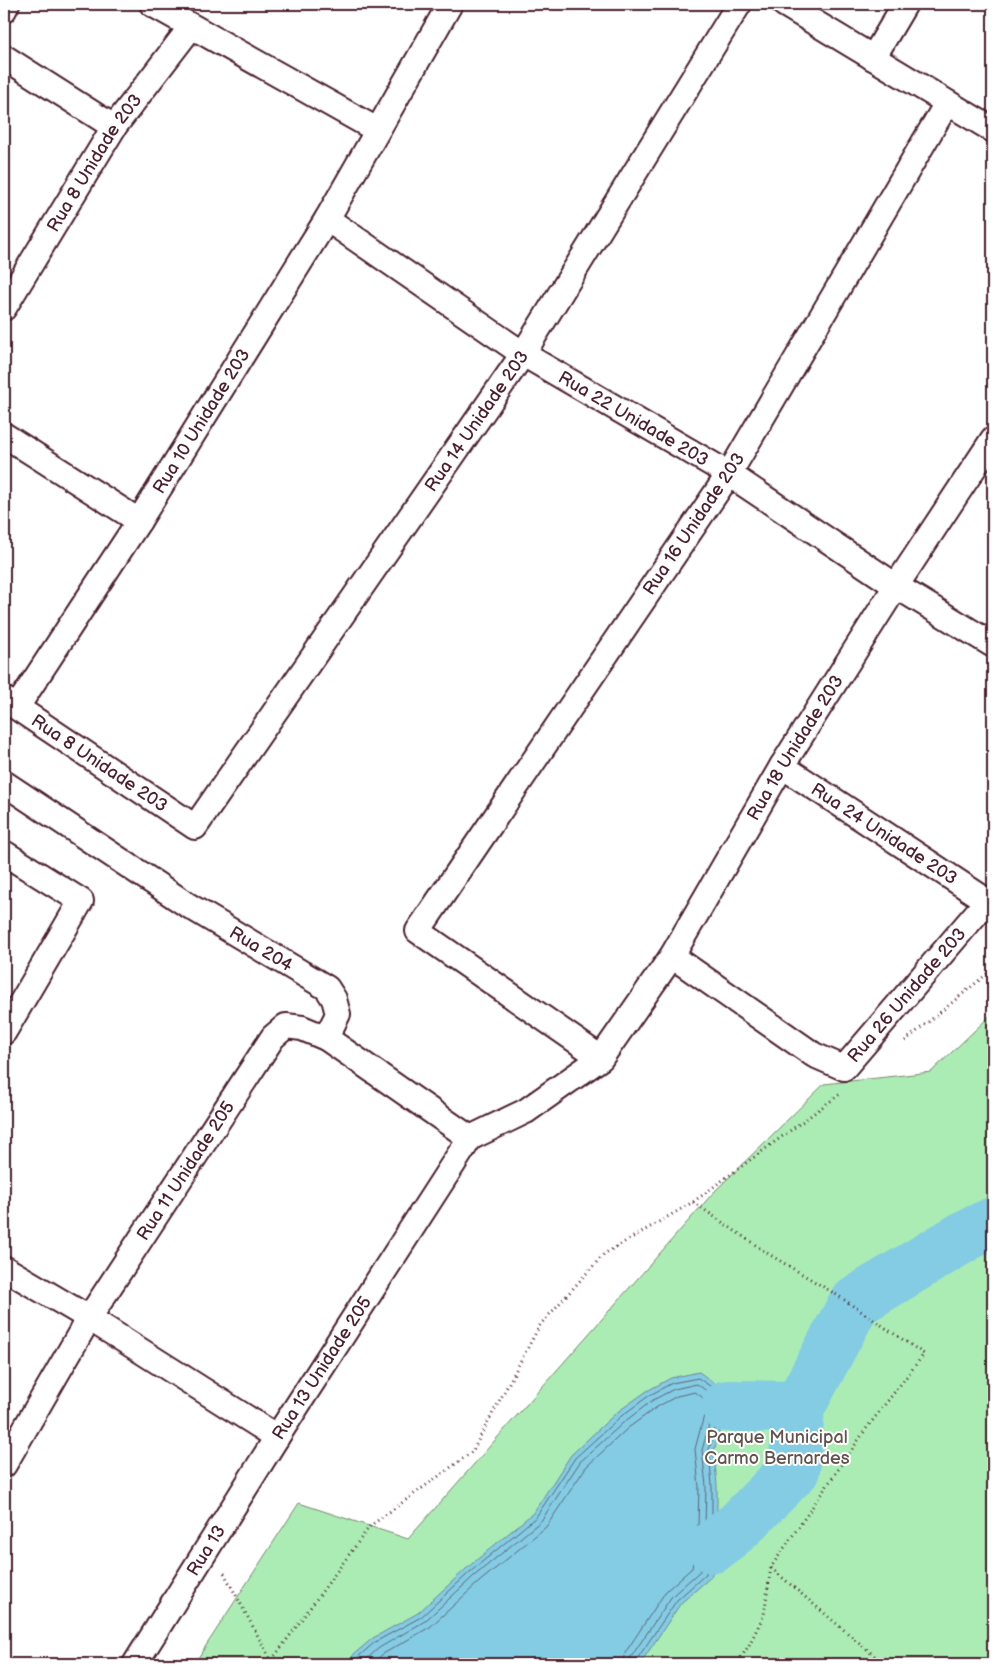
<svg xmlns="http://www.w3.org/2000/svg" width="997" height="1668" font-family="'Balsamiq Sans',sans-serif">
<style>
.green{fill:#abecb4;stroke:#7a8670}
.water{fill:#83cce4;stroke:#6c879a}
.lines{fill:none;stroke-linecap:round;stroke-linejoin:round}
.shore{stroke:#616475;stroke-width:1}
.stream{stroke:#6c879a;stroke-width:9}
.river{stroke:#83cce4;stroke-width:52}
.street-casing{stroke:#4a1f2b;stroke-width:28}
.path{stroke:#4a1f2b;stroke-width:3;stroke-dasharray:1 4;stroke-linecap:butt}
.street{stroke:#fff;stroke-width:24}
.labels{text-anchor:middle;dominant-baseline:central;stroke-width:4;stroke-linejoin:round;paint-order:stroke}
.street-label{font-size:18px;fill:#4a1f2b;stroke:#fff}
.park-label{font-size:18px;fill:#62524d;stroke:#fff}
</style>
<rect width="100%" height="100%" fill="#fff"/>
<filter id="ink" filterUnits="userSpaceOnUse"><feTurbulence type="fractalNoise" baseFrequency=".02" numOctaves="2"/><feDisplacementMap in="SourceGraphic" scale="10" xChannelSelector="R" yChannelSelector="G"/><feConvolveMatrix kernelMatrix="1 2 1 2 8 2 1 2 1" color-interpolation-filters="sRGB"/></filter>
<g filter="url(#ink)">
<path class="green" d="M993,1013V1664H194L299,1503L408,1539L713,1193L824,1084L931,1072Z"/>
<path class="water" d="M699,1372L717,1385L727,1406L714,1451L717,1486V1527L711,1561L712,1576L681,1603L640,1664H348L354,1654L373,1638L418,1613L467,1568L533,1513L571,1455L616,1413L647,1391L671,1378Z"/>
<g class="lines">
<path class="shore" d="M354,1664L358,1657L375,1642L421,1617L470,1572L536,1517L575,1458L620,1417L650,1395L672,1383L698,1378L713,1388L721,1407L709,1450L712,1486V1526L706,1561V1574L677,1600L637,1659L636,1664
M361,1664L379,1648L425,1621L474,1576L541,1521L580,1462L624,1422L653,1400L674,1389L697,1384L708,1392L714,1407L702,1450L706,1486L705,1526L700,1571L672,1596L631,1657L630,1664
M371,1664L383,1654L430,1627L479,1582L546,1527L586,1467L628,1428L657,1407L677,1396L695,1392L702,1397L706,1408L695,1449L699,1487L698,1525L692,1568L666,1591L625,1653L622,1664"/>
<path class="stream" d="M832,1327L855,1302"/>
<path class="river" d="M727,1406L799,1407
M713,1547L740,1525L794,1470L799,1407L855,1302L967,1235L993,1223"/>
<defs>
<g id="street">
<path d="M152,4L377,130"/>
<path d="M784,4L993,130"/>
<path d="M4,10L7,4"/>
<path d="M4,57L114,127"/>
<path d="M873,58L905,4"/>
<path id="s1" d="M947,103L729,474L418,931L601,1058L672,956L782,766L896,586L993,439"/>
<path id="s2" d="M327,219L523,354L729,474L896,586L993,645"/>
<path id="s3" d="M4,308L114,127L191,27"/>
<path d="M4,435L139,521"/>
<path id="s4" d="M4,699L195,827L523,354L739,4"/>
<path id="s5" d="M17,707L139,521L327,219L450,4"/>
<path id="s6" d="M4,783L186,904L327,988L334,999L338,1014L326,1038L470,1138"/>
<path d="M4,853L81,901L4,1032"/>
<path id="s7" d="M672,956L814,1055L844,1068L987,901L782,766"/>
<path d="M470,1138L526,1111L601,1058"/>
<path d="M4,1268L89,1318L277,1437"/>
<path id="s8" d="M4,1465L89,1318L273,1037L286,1026L302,1028L326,1038"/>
<path id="s9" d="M135,1664L277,1437L470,1138"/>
</g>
</defs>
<use href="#street" class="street-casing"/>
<path class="path" d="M905,1041L993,969
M693,1202L767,1253L837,1295L924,1354L866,1429L771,1567L764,1615L748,1647L736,1664
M771,1568L884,1664
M224,1573L273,1664
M269,1664L370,1526L472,1452L540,1325L604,1254L693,1202L840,1094"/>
<use href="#street" class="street"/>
</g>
</g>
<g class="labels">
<g class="street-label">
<text stroke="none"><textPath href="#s3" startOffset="171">Rua 8 Unidade 203</textPath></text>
<text stroke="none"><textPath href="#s2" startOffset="366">Rua 22 Unidade 203</textPath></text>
<text stroke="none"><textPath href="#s5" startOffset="340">Rua 10 Unidade 203</textPath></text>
<text stroke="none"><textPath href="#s4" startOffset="724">Rua 14 Unidade 203</textPath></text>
<text transform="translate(694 524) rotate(-56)">Rua 16 Unidade 203</text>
<text stroke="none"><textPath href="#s1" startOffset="1572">Rua 18 Unidade 203</textPath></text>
<text stroke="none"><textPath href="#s4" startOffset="115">Rua 8 Unidade 203</textPath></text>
<text transform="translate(884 834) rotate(33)">Rua 24 Unidade 203</text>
<text stroke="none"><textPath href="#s6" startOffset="306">Rua 204</textPath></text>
<text stroke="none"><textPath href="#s7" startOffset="302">Rua 26 Unidade 203</textPath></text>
<text stroke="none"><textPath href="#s8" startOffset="346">Rua 11 Unidade 205</textPath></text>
<text stroke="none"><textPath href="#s9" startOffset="350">Rua 13 Unidade 205</textPath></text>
<text stroke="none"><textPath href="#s9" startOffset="134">Rua 13</textPath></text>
</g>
<g class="park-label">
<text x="777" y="1437">Parque Municipal<tspan x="777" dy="21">Carmo Bernardes</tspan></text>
</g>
</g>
<rect width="997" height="1668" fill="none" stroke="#fff" stroke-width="20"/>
<rect x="10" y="10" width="977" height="1648" fill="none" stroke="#4a1f2b" stroke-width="2" filter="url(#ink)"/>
</svg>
